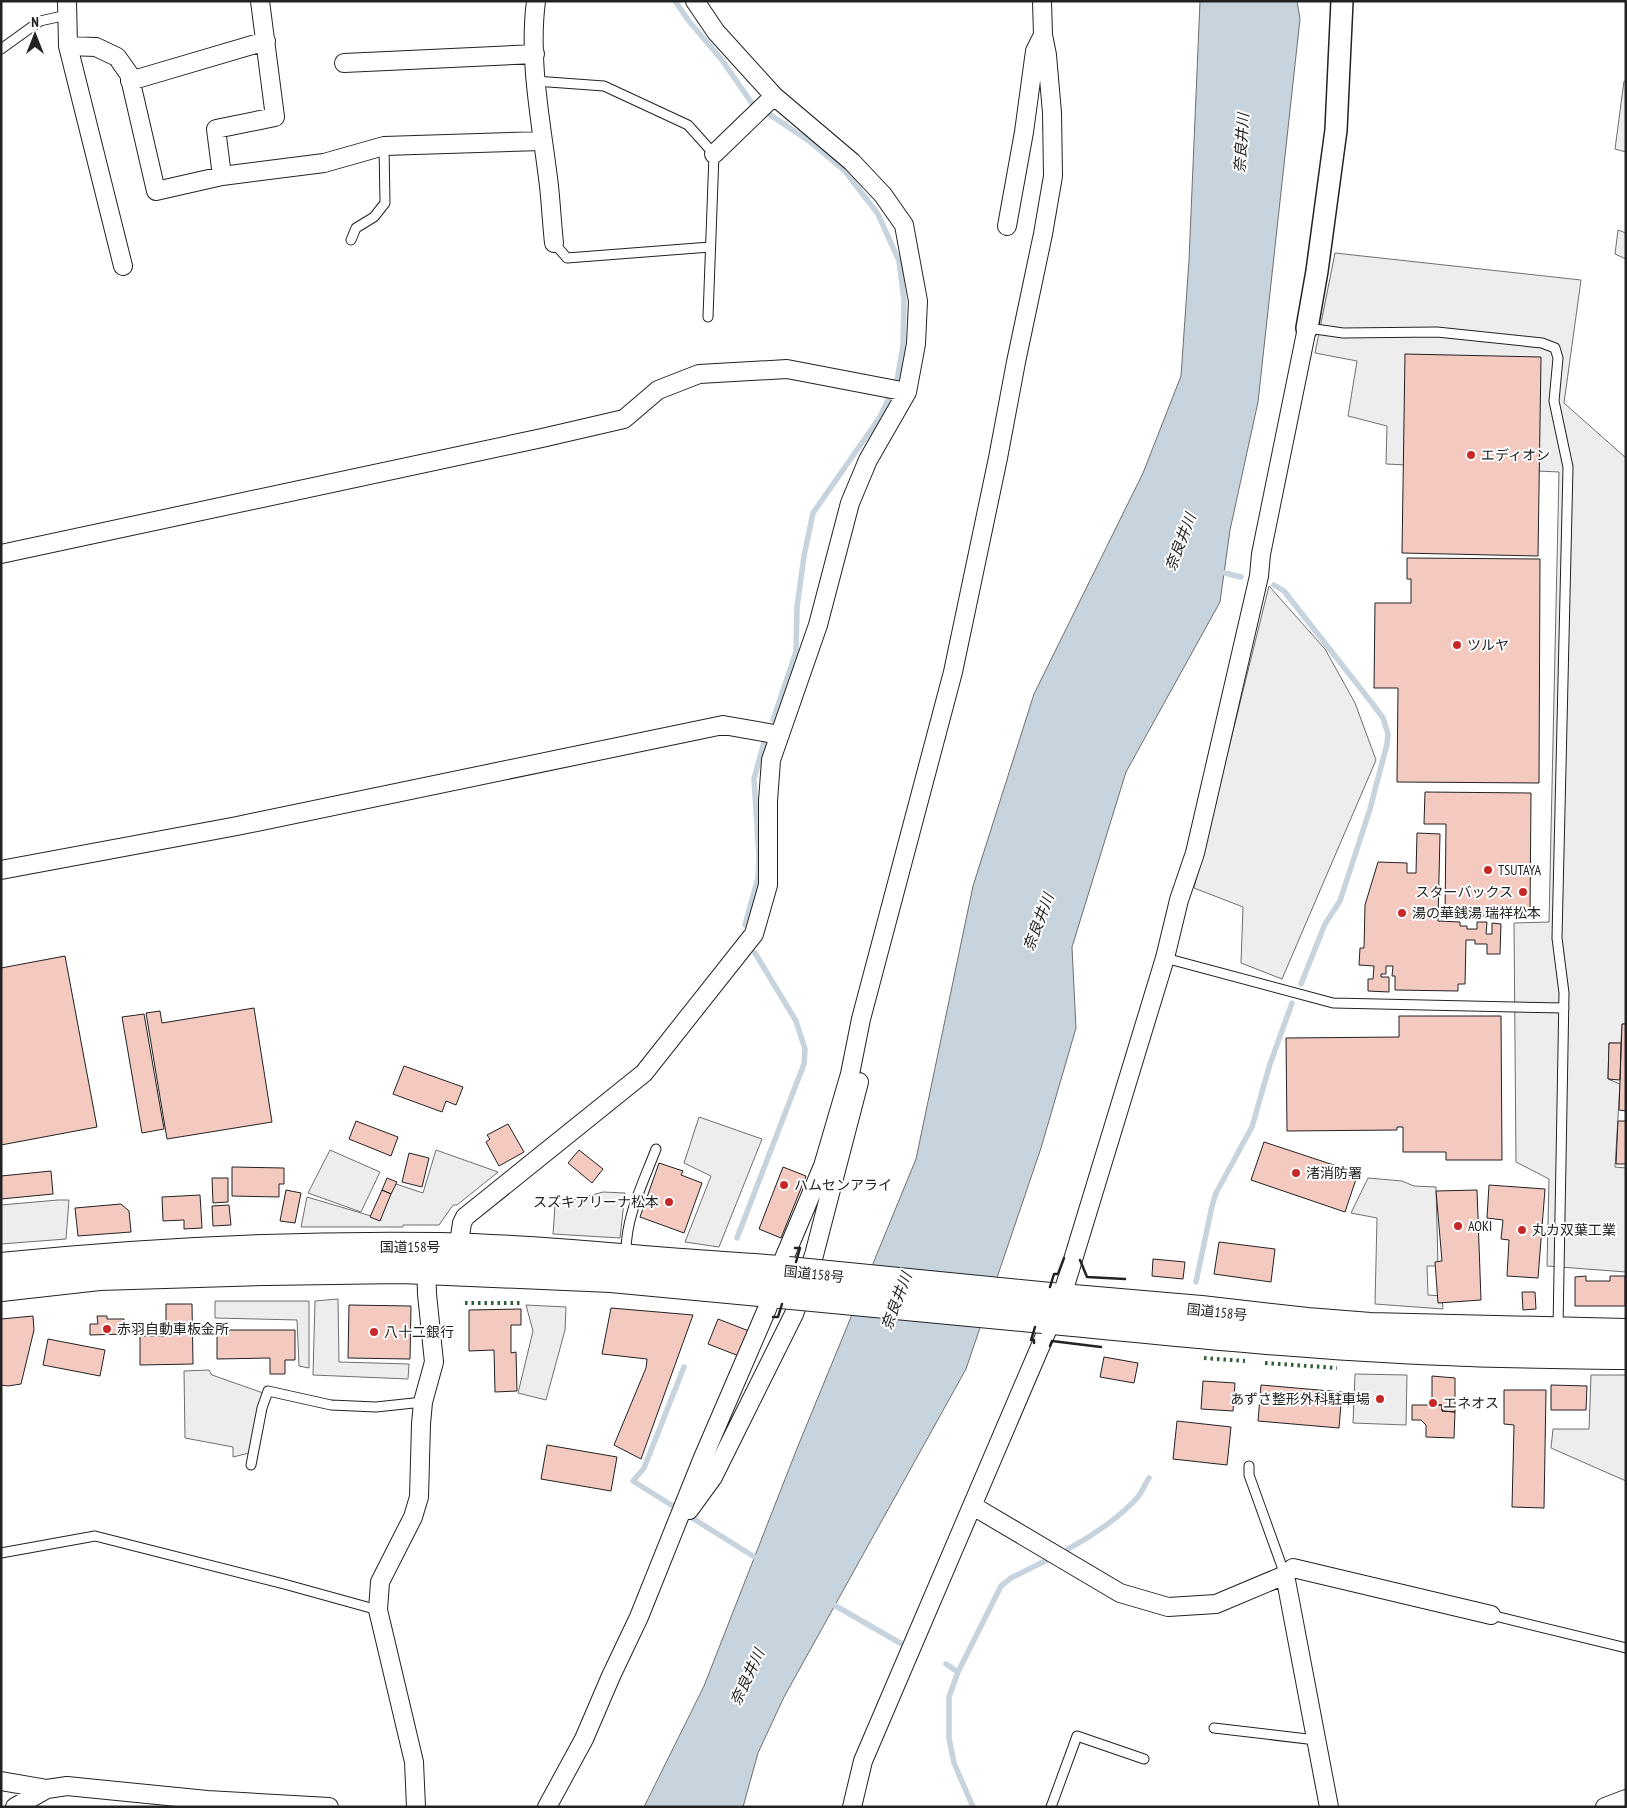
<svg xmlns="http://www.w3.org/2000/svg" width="1627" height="1808" font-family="'PT Sans Narrow','Noto Sans JP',sans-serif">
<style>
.parking{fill:#ededed;stroke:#6f6f6f}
.water{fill:#c7d3dd;stroke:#6f6f6f}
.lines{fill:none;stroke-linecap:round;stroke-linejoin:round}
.stream{stroke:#c7d3dd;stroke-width:5.5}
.building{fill:#f3c9c0;stroke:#222}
.service-casing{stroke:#222;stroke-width:11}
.minor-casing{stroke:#222;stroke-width:20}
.tertiary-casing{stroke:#222;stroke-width:24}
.trunk-casing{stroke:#222;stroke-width:30}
.service{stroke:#fff;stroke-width:9}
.minor{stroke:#fff;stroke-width:18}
.tertiary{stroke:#fff;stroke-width:21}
.trunk{stroke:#fff;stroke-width:28}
.trunk-bridge-casing{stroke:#222;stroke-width:30;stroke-linecap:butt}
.trunk-bridge{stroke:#fff;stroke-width:28}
.hedge{stroke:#2f5e38;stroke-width:4;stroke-dasharray:2.5 4;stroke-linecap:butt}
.wall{stroke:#222;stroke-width:2.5}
.poi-dot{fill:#c62828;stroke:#fff;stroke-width:2}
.labels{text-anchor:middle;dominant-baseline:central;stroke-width:4;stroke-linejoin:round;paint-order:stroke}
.poi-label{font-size:14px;fill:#222;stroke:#fff;text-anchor:start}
.street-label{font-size:14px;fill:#222;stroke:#fff}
.water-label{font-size:15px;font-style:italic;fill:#222;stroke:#fff}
</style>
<rect width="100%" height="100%" fill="#fff"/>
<path class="parking" d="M1624,81L1626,82V152L1615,149Z
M1618,230L1626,233V259L1615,254Z
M1335,253L1581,280L1564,403L1626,458V1024H1622L1621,1043H1609L1608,1079L1620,1084L1615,1167L1626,1168V1272L1547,1266L1549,1179L1516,1162L1514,923L1549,922L1559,472L1386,464L1387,426L1348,416L1357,361L1315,353Z
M1269,586L1325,649L1355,703L1376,760L1282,979L1241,963L1243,907L1194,888Z
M699,1117L762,1139L719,1247L685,1242L711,1176L684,1163Z
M330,1150L380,1172L361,1212L308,1193Z
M436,1150L498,1172L457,1205H453L439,1225H403V1227H301L307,1197L378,1218L393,1183L423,1193Z
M1368,1178L1402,1181L1414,1186L1436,1187L1438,1266H1427L1428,1295L1442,1296L1443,1309L1375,1304L1377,1218L1351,1213Z
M603,1192L625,1193L620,1238L553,1234L555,1205Z
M58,1200H69L66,1239L1,1244V1205Z
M338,1299L339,1362L409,1364L408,1379L313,1375L315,1301Z
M215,1301H309V1368L299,1366L297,1320L215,1318Z
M526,1305L566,1307L565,1330L546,1400L518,1393L533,1331Z
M209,1370L212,1375L266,1394L249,1453L233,1457V1447L185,1438L184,1371Z
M1355,1374L1407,1375L1406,1425L1353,1423Z
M1591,1375H1626V1481L1551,1448L1553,1429H1589Z"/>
<path class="water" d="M1200,1H1297L1300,19L1258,402L1230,530L1220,602L1126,772L1072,947L1076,1028L1041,1148L966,1369L784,1697L758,1753L743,1807H644L704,1686L798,1446L916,1159L973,886L1034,694L1143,473L1181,376L1189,260Z"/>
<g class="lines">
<path class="stream" d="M675,1L688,20L722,60L751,102L809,141L845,171L878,214L899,261L904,300L903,345L897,381L880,417L813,513L804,556L797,607L796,652L773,720
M1217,571L1241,577
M1274,585L1284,591L1372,703L1383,718L1388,734L1387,744L1370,809L1340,901L1325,924L1301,984
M745,925L758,878L759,857L754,779L765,739
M737,1238L804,1064L805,1049L796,1021L755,953
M1196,1282L1212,1206L1216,1193L1252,1127L1270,1064L1292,1003
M684,1367L644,1468L633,1481L761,1561
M1068,1549C1091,1537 1120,1517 1137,1498C1142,1493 1145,1484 1149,1478
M829,1602L900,1643
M946,1664L958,1672
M973,1807L954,1763L949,1738V1697L958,1672L1001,1586L1011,1578L1047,1560"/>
</g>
<path class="building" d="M1405,354L1541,357L1538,556L1402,553Z
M1407,558L1540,559L1539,783L1397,782L1398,688H1374L1375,603H1411V579H1407Z
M1425,792L1531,793L1530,916H1445L1446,824H1424Z
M1417,833L1440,834L1438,921L1460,922V926H1467V929H1477V922H1487L1486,934H1492V923L1501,924L1500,954H1487V944H1475V940H1466L1465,984H1458V991L1395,990V976H1392L1393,966H1386V974H1381V977H1389V992L1368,991V979H1373L1374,966L1359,965L1360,948H1364L1365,905L1378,862L1407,863V873H1416Z
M65,956L97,1127L1,1145V968Z
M254,1008L272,1122L167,1139L146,1013L160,1011L162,1023Z
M144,1014L164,1129L142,1133L122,1017Z
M1399,1016H1501L1502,1160H1446V1152H1403V1127H1397V1130L1287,1131L1286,1038L1399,1037Z
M1622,1024H1626V1111L1619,1110Z
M1609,1043H1621L1620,1080L1608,1079Z
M404,1066L463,1087L456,1105L446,1101L442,1112L393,1094Z
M356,1121L398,1137L391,1156L349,1139Z
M1618,1121H1626V1164H1616Z
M508,1124L524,1152L499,1166L486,1142L490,1139L487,1135Z
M1264,1142L1358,1173L1345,1212L1251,1180Z
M579,1150L603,1169L592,1183L568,1163Z
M409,1153L429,1158L422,1187L402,1182Z
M659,1163L683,1171L681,1175L702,1183L684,1233L640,1217Z
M232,1167L284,1168V1184H279V1197L232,1196Z
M783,1167L806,1176L781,1238L759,1229Z
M51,1171L53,1194L1,1199V1176Z
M212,1178H228V1202L213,1203Z
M387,1178L397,1182L391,1194L382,1190Z
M1489,1185L1545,1189L1538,1278L1507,1276L1509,1240L1501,1239L1503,1220L1487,1218Z
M286,1190L301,1193L295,1223L280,1221Z
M382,1190L391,1194L380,1221L370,1217Z
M1477,1190L1481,1300L1438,1303L1435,1262L1442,1261L1436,1191Z
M200,1195L202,1228L184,1229V1220L163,1221L162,1197Z
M121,1204L129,1211L131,1232L78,1236L75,1208Z
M229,1205L231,1225L213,1226L212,1206Z
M1219,1242L1275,1249L1271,1282L1214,1274Z
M1153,1259L1185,1262L1183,1279L1152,1276Z
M1586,1276V1281H1610V1276H1625V1306H1575V1277Z
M1522,1292H1535L1536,1309L1523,1310Z
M166,1304H192L193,1364L140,1365V1336H166Z
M349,1305L411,1306L410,1359L348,1358Z
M611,1308L693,1315L641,1459L614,1445L646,1368L647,1359L602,1354Z
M521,1309V1325H511V1353L516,1352L517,1391L495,1392L494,1350L469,1351V1310Z
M33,1316L34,1330L21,1384L8,1386L1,1385V1319Z
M97,1316H107V1319H124L125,1334L90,1335V1324H98Z
M718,1319L749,1331L739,1356L708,1344Z
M217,1330H295V1360H285V1374H270V1358L217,1359Z
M48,1339L105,1350L100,1376L43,1365Z
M1104,1357L1138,1363L1134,1383L1100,1377Z
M1432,1376L1455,1378V1412L1442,1411V1405H1432Z
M1203,1381L1235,1383L1233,1411L1201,1409Z
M1261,1385L1342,1392L1339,1428L1258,1421Z
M1551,1385L1587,1386L1586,1410H1551Z
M1504,1390H1546L1544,1508L1512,1507L1514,1425L1504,1424Z
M1412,1405H1442V1411L1455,1412L1454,1438L1426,1437V1425L1421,1420H1412Z
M1177,1421L1231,1427L1227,1465L1173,1459Z
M547,1445L617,1457L611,1491L541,1479Z"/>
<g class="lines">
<defs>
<path id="service" d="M1,49L40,21L67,15
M535,81L604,86L688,125L714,154L708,317
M351,240L356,228L374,217L385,203L384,146
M554,243L567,258L710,247
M1308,328L1343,333L1437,332L1542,343L1555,348L1558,358L1554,401L1568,467L1557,938L1564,993L1558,1328
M1165,958L1333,1003L1564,1008
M626,1255C625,1218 643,1183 656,1149
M251,1465L262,1408L268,1391L331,1405L376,1407L423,1402
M1249,1466V1475L1285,1575
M1,1553L95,1536L284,1584L378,1610
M1491,1615L1626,1648
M1214,1728L1316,1740
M1051,1807L1077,1736L1144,1759"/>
<path id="minor" d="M67,1L68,46L123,266
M536,1C528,62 542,126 549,186C551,205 552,224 554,243
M68,46L96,47L117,57L129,74L156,191L222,176L324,163L384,146L542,141
M344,63L535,54
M130,81L266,41
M714,154L774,96
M222,176L216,129L275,117L260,1
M1007,226L1024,132L1035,51L1043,35
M1,554L542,438L624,419L658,390L699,374L787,369L907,392
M1,870L237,826L723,725L780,735
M457,1256L462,1223L465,1217L644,1073L754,934L768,885V801L771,760L818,625L850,503L868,460L907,392L916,344L918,301L904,225L883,195L852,162L774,96L716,32L695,1
M1061,1299L1165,958L1179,900L1195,853L1259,576L1261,554L1307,328
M973,1506L1120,1593L1168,1607L1216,1604L1285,1575L1293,1568L1491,1615
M689,1510L713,1477L794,1314L814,1255L859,1082
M1285,1575L1329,1807
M1,1781L47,1789
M15,1807L47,1789L67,1786L207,1800L329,1807
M416,1807L414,1762L378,1610L380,1582L413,1517L419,1497L421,1424L423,1402L434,1362L427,1294L426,1260
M547,1807L584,1739L611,1676L639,1617L702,1460L767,1309L785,1256L823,1166L850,1074L861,1019L953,672L998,458L1016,362L1043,234L1053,176L1052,113L1047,55L1043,35L1042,1
M852,1807L863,1761L1052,1319
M1605,1807L1626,1799"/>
<path id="tertiary" d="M1307,328L1317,271L1336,130L1342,1"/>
<path id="trunk" d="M1,1267C147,1252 293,1245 440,1247C521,1249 601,1256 681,1263C717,1266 753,1267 788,1271
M1,1287L99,1276L265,1271L401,1269L611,1278L781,1294
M1050,1297L1201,1310L1307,1322L1370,1327L1626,1333
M1043,1319C1176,1332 1310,1346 1444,1351C1504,1354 1565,1354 1626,1355"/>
</defs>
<use href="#service" class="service-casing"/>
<use href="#minor" class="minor-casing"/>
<use href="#tertiary" class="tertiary-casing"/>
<use href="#trunk" class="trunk-casing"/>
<use href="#service" class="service"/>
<use href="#minor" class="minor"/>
<use href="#tertiary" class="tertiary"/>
<use href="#trunk" class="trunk"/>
<defs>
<path id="trunk-bridge" d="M788,1271L1050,1297
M781,1294L1043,1319"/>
</defs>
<use href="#trunk-bridge" class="trunk-bridge-casing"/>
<use href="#trunk-bridge" class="trunk-bridge"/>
<path class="hedge" d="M465,1303H521
M1204,1358L1245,1361
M1265,1363L1337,1368"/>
<path class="wall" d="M795,1248H800L796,1262
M1080,1260L1087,1277L1125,1279
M1050,1287L1054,1274H1058L1064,1258
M773,1317H778L782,1304
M1034,1343V1340H1031L1035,1327
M1050,1346L1052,1341L1101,1347"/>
</g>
<g class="poi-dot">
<circle cx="1471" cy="455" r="5"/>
<circle cx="1457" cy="645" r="5"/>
<circle cx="1488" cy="870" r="5"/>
<circle cx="1523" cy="892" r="5"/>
<circle cx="1402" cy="913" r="5"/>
<circle cx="1296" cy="1173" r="5"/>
<circle cx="784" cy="1185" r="5"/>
<circle cx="669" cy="1202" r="5"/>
<circle cx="1458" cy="1226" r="5"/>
<circle cx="1522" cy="1230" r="5"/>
<circle cx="107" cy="1329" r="5"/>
<circle cx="374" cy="1332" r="5"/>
<circle cx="1380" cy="1399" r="5"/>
<circle cx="1433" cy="1403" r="5"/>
</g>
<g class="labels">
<g class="poi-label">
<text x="1481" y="455">エディオン</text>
<text x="1467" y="645">ツルヤ</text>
<text x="1498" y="870">TSUTAYA</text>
<text x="1513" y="892" text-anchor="end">スターバックス</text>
<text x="1412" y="913">湯の華銭湯 瑞祥松本</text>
<text x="1306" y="1173">渚消防署</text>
<text x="794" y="1185">ハムセンアライ</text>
<text x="659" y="1202" text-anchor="end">スズキアリーナ松本</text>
<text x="1468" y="1226">AOKI</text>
<text x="1532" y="1230">丸カ双葉工業</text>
<text x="117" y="1329">赤羽自動車板金所</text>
<text x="384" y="1332">八十二銀行</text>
<text x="1370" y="1399" text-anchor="end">あずさ整形外科駐車場</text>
<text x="1443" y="1403">エネオス</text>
</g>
<g class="street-label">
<text x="410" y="1247">国道158号</text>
<text transform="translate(814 1274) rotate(6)">国道158号</text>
<text transform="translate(1217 1312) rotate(6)">国道158号</text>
</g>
<g class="water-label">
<text transform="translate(1241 143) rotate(-86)">奈良井川</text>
<text transform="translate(1180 542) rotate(-69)">奈良井川</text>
<text transform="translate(1038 922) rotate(-69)">奈良井川</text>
<text transform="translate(896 1301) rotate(-69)">奈良井川</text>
<text transform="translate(747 1677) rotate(-65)">奈良井川</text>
</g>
</g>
<rect width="1627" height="1808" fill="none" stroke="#222222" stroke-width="5"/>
<g transform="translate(35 35)" stroke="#ffffff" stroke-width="4" paint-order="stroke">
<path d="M0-4L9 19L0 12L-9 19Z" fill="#222222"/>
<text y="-8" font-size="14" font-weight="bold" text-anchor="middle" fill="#222222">N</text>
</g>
</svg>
